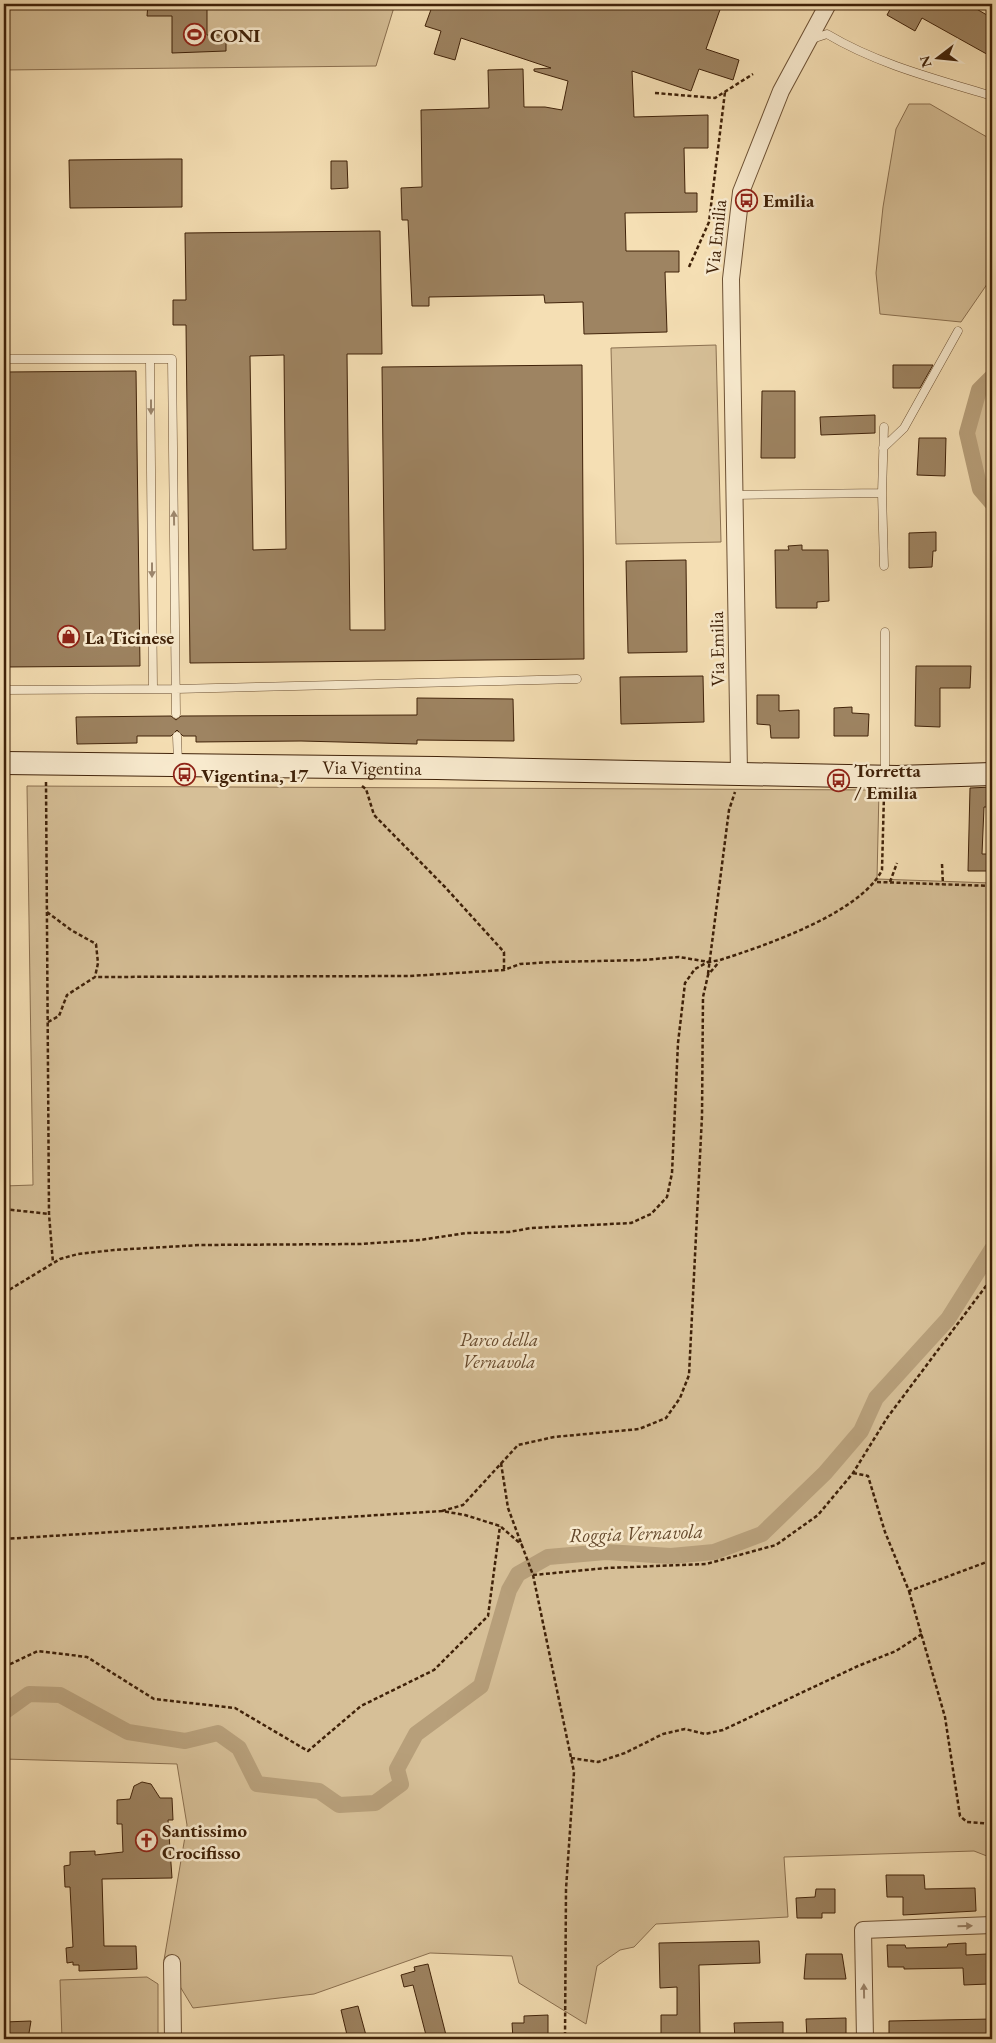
<svg xmlns="http://www.w3.org/2000/svg" width="996" height="2043" font-family="'EB Garamond',serif">
<style>
.green{fill:#d6bf97;stroke:#8b7050}
.lines{fill:none;stroke-linecap:round;stroke-linejoin:round}
.canal{stroke:#b79f7a;stroke-width:16}
.building{fill:#9e8462;stroke:#402209;fill-rule:evenodd}
.lane-casing{stroke:#6d5134;stroke-width:9}
.street-casing{stroke:#6d5134;stroke-width:18}
.secondary-casing{stroke:#402209;stroke-width:24}
.path{stroke:#402209;stroke-width:2.5;stroke-dasharray:4 2.5;stroke-linecap:butt}
.lane{stroke:#f8eace;stroke-width:8}
.street{stroke:#f8eace;stroke-width:16}
.secondary{stroke:#f8eace;stroke-width:22}
.oneway{fill:#9c866c}
.labels{text-anchor:middle;dominant-baseline:central;stroke-width:5;stroke-linejoin:round;paint-order:stroke}
.poi-label{font-size:19px;font-weight:bold;fill:#402209;stroke:#f8eace;text-anchor:start}
.street-label{font-size:19px;fill:#402209;stroke:#f8eace}
.park-label{font-size:19px;font-style:italic;fill:#66492c;stroke:#f8eace}
.water-label{font-size:20px;font-style:italic;fill:#64482b;stroke:#f8eace}
</style>
<rect width="100%" height="100%" fill="#f5dfb4"/>
<filter id="stains"><feTurbulence type="fractalNoise" baseFrequency=".004" numOctaves="4"/><feColorMatrix values="0 0 0 0 .2 0 0 0 0 .09 0 0 0 0 .02 0 0 0 .5 -.17"/></filter>
<radialGradient id="worn" r=".72"><stop offset=".6" stop-color="#630" stop-opacity="0"/><stop offset="1" stop-color="#630" stop-opacity=".3"/></radialGradient>
<path class="green" d="M4,4H395L376,66L4,70Z
M909,104H930L992,140V277L961,322L880,314L876,273L883,207L896,129Z
M716,345L721,542L616,544L611,348Z
M992,380V494L986,487L972,432L982,389Z
M27,786L879,790L877,879L992,883V1858L974,1851L784,1857L788,1917L656,1924L634,1947L620,1950L597,1966L586,2024L519,1983L512,1956L430,1953L314,1994L193,2008L164,1960L187,1825L177,1764L4,1759V1186L33,1185Z
M147,1977L158,1984V2039H62L60,1980Z"/>
<g class="lines">
<path class="canal" d="M992,377L979,390L967,433L980,489L992,503
M4,1712L29,1694L60,1695L128,1732L185,1741L218,1733L239,1748L257,1784L319,1791L339,1805L375,1803L401,1784L397,1769L416,1734L481,1686L509,1590L518,1574L548,1557L606,1552L671,1556L714,1552L762,1534L825,1473L861,1431L876,1398L948,1319L992,1249"/>
</g>
<path class="building" d="M148,4H207V35H226V51L172,53V16H147Z
M433,4H722L706,49L739,60L733,80L699,69L691,91L632,71L634,117L708,115V148H684L685,193H697V212L625,213L626,251H679V272H665L667,332L584,334L583,302L545,303L544,295L429,297V306H412L408,220H402L401,188L422,187L421,110L489,108L488,70L523,69L524,107H545L562,110L568,81L534,71V69L551,68L461,38L455,60L434,54L441,31L425,26Z
M893,4H968L992,18V57L922,18L915,31L887,15Z
M169,159H182V207L70,208L69,160Z
M331,161H347L348,188L331,189Z
M380,231L382,354H347L350,630H385L382,367L582,365L584,659L190,663L186,325H173V300H186L185,233ZM284,355L286,549L253,550L250,356Z
M893,365H933L920,388H893Z
M136,371L140,666L4,667V372Z
M762,391H795V458H761Z
M875,415V433L821,435L820,417Z
M919,438H946L945,476L917,475Z
M936,532V551H933L932,567L909,568V533Z
M802,545V550H828L829,601L817,602V608H776L775,550H789L788,546Z
M686,560L687,652L628,653L626,561Z
M916,666H971L970,688H940V727L915,726Z
M703,676L704,722L621,724L620,677Z
M757,695H779V711L799,710V738H771L770,725L757,724Z
M417,698L513,699L514,741L417,740V744L301,741L196,742V736H183L177,730L171,736H137V743L77,744L76,717L171,716L176,720L181,716L417,715Z
M852,707V713L869,714L868,736H834V708Z
M992,787V807H984L982,854H992V871H968L970,788Z
M142,1782L151,1784L160,1798H172L173,1820H168L172,1878L102,1879L104,1946H136L137,1969L79,1971V1965H73V1962L67,1963L66,1948L73,1947L70,1887H65L64,1866L70,1865V1852L95,1851V1855L123,1852L122,1824H117V1800L130,1799L134,1786Z
M886,1875H924L925,1889L975,1888L976,1911L903,1915V1897H887Z
M816,1889H835V1913H822V1918H797L796,1898L815,1897Z
M759,1941L760,1963L699,1965L700,2036L661,2037V2015H677V1987L660,1988L659,1943Z
M966,1943V1955L987,1954L988,1984L964,1985L963,1968L904,1969V1967H888L887,1945H905L906,1948L947,1947L948,1944Z
M806,1954H842L846,1979H804Z
M428,1964L447,2039H427L413,1985L404,1987L401,1975L415,1971L414,1967Z
M358,2006L367,2039H348L341,2010Z
M548,2015V2039H513L512,2023H524V2016Z
M846,2018V2039H807L806,2019Z
M992,2019V2038L889,2039V2021Z
M31,2021L28,2039H4V2022Z
M783,2022V2039H735L734,2023Z"/>
<g class="lines">
<defs>
<path id="lane" d="M812,39L827,34C877,64 936,79 992,96
M4,359H172L176,714
M150,359L153,689
M883,448L904,428L958,331
M882,493L884,566
M733,495L882,493L884,427
M4,690L176,689L577,679
M177,736L178,763
M885,774V632"/>
<path id="street" d="M739,773L731,279L741,192L781,91L828,4
M172,1963L173,2039
M865,2039L863,1930L992,1925"/>
<g id="secondary">
<path id="s1" d="M4,763L437,768L897,777L992,774"/>
</g>
</defs>
<use href="#lane" class="lane-casing"/>
<use href="#street" class="street-casing"/>
<use href="#secondary" class="secondary-casing"/>
<path class="path" d="M655,93L715,98L753,74
M689,267L709,222L725,92
M46,782L49,1214L53,1263
M362,786L366,789L374,815L445,887L504,952V970
M942,864L943,885
M877,882L992,886
M890,882L897,863
M47,912L71,930L96,944L98,963L95,977
M708,974L729,810L735,792
M48,1022L59,1016L67,995L95,977L410,976L504,970L520,964L552,962L643,960L679,957L709,962L720,960C764,946 861,913 882,870L884,794
M4,1209L49,1214
M4,1293L60,1259L78,1254L114,1250L201,1245L360,1244L420,1240L466,1233L509,1232L531,1228L631,1223L651,1214L667,1197L672,1173L678,1043L685,983L695,969L708,962
M501,1463L508,1508L533,1575L574,1772L566,1889L565,2039
M853,1473L868,1476L885,1532L909,1591L992,1560
M442,1511L463,1505L518,1445L554,1437L639,1429L666,1418L680,1398L689,1375L702,1116L703,997L708,975L719,962
M4,1539L442,1511L465,1515L500,1526L522,1545
M533,1575L607,1568L706,1564L776,1545L818,1515L853,1473L887,1418L992,1278
M909,1591L945,1717L960,1816L967,1822L992,1824
M4,1667L38,1651L87,1657L154,1699L235,1708L308,1751L361,1706L434,1670L488,1616L500,1526
M571,1758L598,1762L625,1753L663,1734L685,1729L705,1734L723,1730L858,1666L896,1651L922,1634"/>
<use href="#lane" class="lane"/>
<use href="#street" class="street"/>
<use href="#secondary" class="secondary"/>
</g>
<defs><path id="oneway-solid" d="M-6-.8H1V-3.2L6.5 0L1 3.2V.8H-6Z" transform="scale(1.25)"/></defs>
<g class="oneway">
<use href="#oneway-solid" transform="translate(151 407) rotate(90)"/>
<use href="#oneway-solid" transform="translate(174 518) rotate(-91)"/>
<use href="#oneway-solid" transform="translate(152 570) rotate(90)"/>
<use href="#oneway-solid" transform="translate(965 1926) rotate(-2)"/>
<use href="#oneway-solid" transform="translate(864 1991) rotate(-91)"/>
</g>
<defs>
<symbol id="stadium-ring" viewBox="-11 -11 22 22"><circle r="9.5" fill="#f8eace" stroke="#8f2418" stroke-width="1.5"/><path d="M0-5a6.5 5 0 1 0 0 10a6.5 5 0 1 0 0-10ZM-3.5-1.8h7v3.6h-7Z" fill="#8f2418"/></symbol>
<symbol id="bus-ring" viewBox="-11 -11 22 22"><circle r="9.5" fill="#f8eace" stroke="#8f2418" stroke-width="1.5"/><path d="M-5-6H5V4H4V6H2V4H-2V6H-4V4H-5ZM-3.5-4V0h7V-4ZM-3.5 1.2v1.5H-2V1.2ZM2 1.2v1.5H3.5V1.2Z" fill="#8f2418"/></symbol>
<symbol id="shop-ring" viewBox="-11 -11 22 22"><circle r="9.5" fill="#f8eace" stroke="#8f2418" stroke-width="1.5"/><path d="M-5-2.5h2.3a2.7 3.5 0 0 1 5.4 0H5L5.5 6h-11ZM-1.5-2.5h3a1.5 2.3 0 0 0-3 0Z" fill="#8f2418"/></symbol>
<symbol id="church-ring" viewBox="-11 -11 22 22"><circle r="9.5" fill="#f8eace" stroke="#8f2418" stroke-width="1.5"/><path d="M-1.2-6h2.4v3.5h3.3v2.4h-3.3V6h-2.4V-.1h-3.3v-2.4h3.3Z" fill="#8f2418"/></symbol>
</defs>
<g fill-rule="evenodd">
<use href="#stadium-ring" x="182" y="22" width="25" height="25"/>
<use href="#bus-ring" x="734" y="188" width="25" height="25"/>
<use href="#shop-ring" x="56" y="624" width="25" height="25"/>
<use href="#bus-ring" x="172" y="762" width="25" height="25"/>
<use href="#bus-ring" x="826" y="768" width="25" height="25"/>
<use href="#church-ring" x="134" y="1828" width="25" height="25"/>
</g>
<g class="labels">
<g class="poi-label">
<text x="210" y="35">CONI</text>
<text x="763" y="200">Emilia</text>
<text x="85" y="637">La Ticinese</text>
<text x="854" y="770">Torretta<tspan x="854" dy="22">/ Emilia</tspan></text>
<text x="201" y="775">Vigentina, 17</text>
<text x="162" y="1830">Santissimo<tspan x="162" dy="22">Crocifisso</tspan></text>
</g>
<g class="street-label">
<text transform="translate(716 237) rotate(-84)">Via Emilia</text>
<text transform="translate(717 649) rotate(-91)">Via Emilia</text>
<text stroke="none"><textPath href="#s1" startOffset="368">Via Vigentina</textPath></text>
</g>
<g class="park-label">
<text x="499" y="1339">Parco della<tspan x="499" dy="22">Vernavola</tspan></text>
</g>
<g class="water-label">
<text transform="translate(636 1533) rotate(-2)">Roggia Vernavola</text>
</g>
</g>
<rect width="996" height="2043" fill="none" stroke="#f5dfb4" stroke-width="20"/>
<rect x="5" y="5" width="986" height="2033" fill="none" stroke="#402209" stroke-width="2.5"/>
<rect x="10" y="10" width="976" height="2023" fill="none" stroke="#402209"/>
<g transform="translate(938 58) rotate(254)" stroke="#f8eace" stroke-width="4" paint-order="stroke">
<path d="M0-4L9 19L0 12L-9 19Z" fill="#402209"/>
<text y="-8" font-size="14" font-weight="bold" text-anchor="middle" fill="#402209">N</text>
</g>
<rect width="100%" height="100%" filter="url(#stains)"/>
<rect width="100%" height="100%" fill="url(#worn)"/>
</svg>
